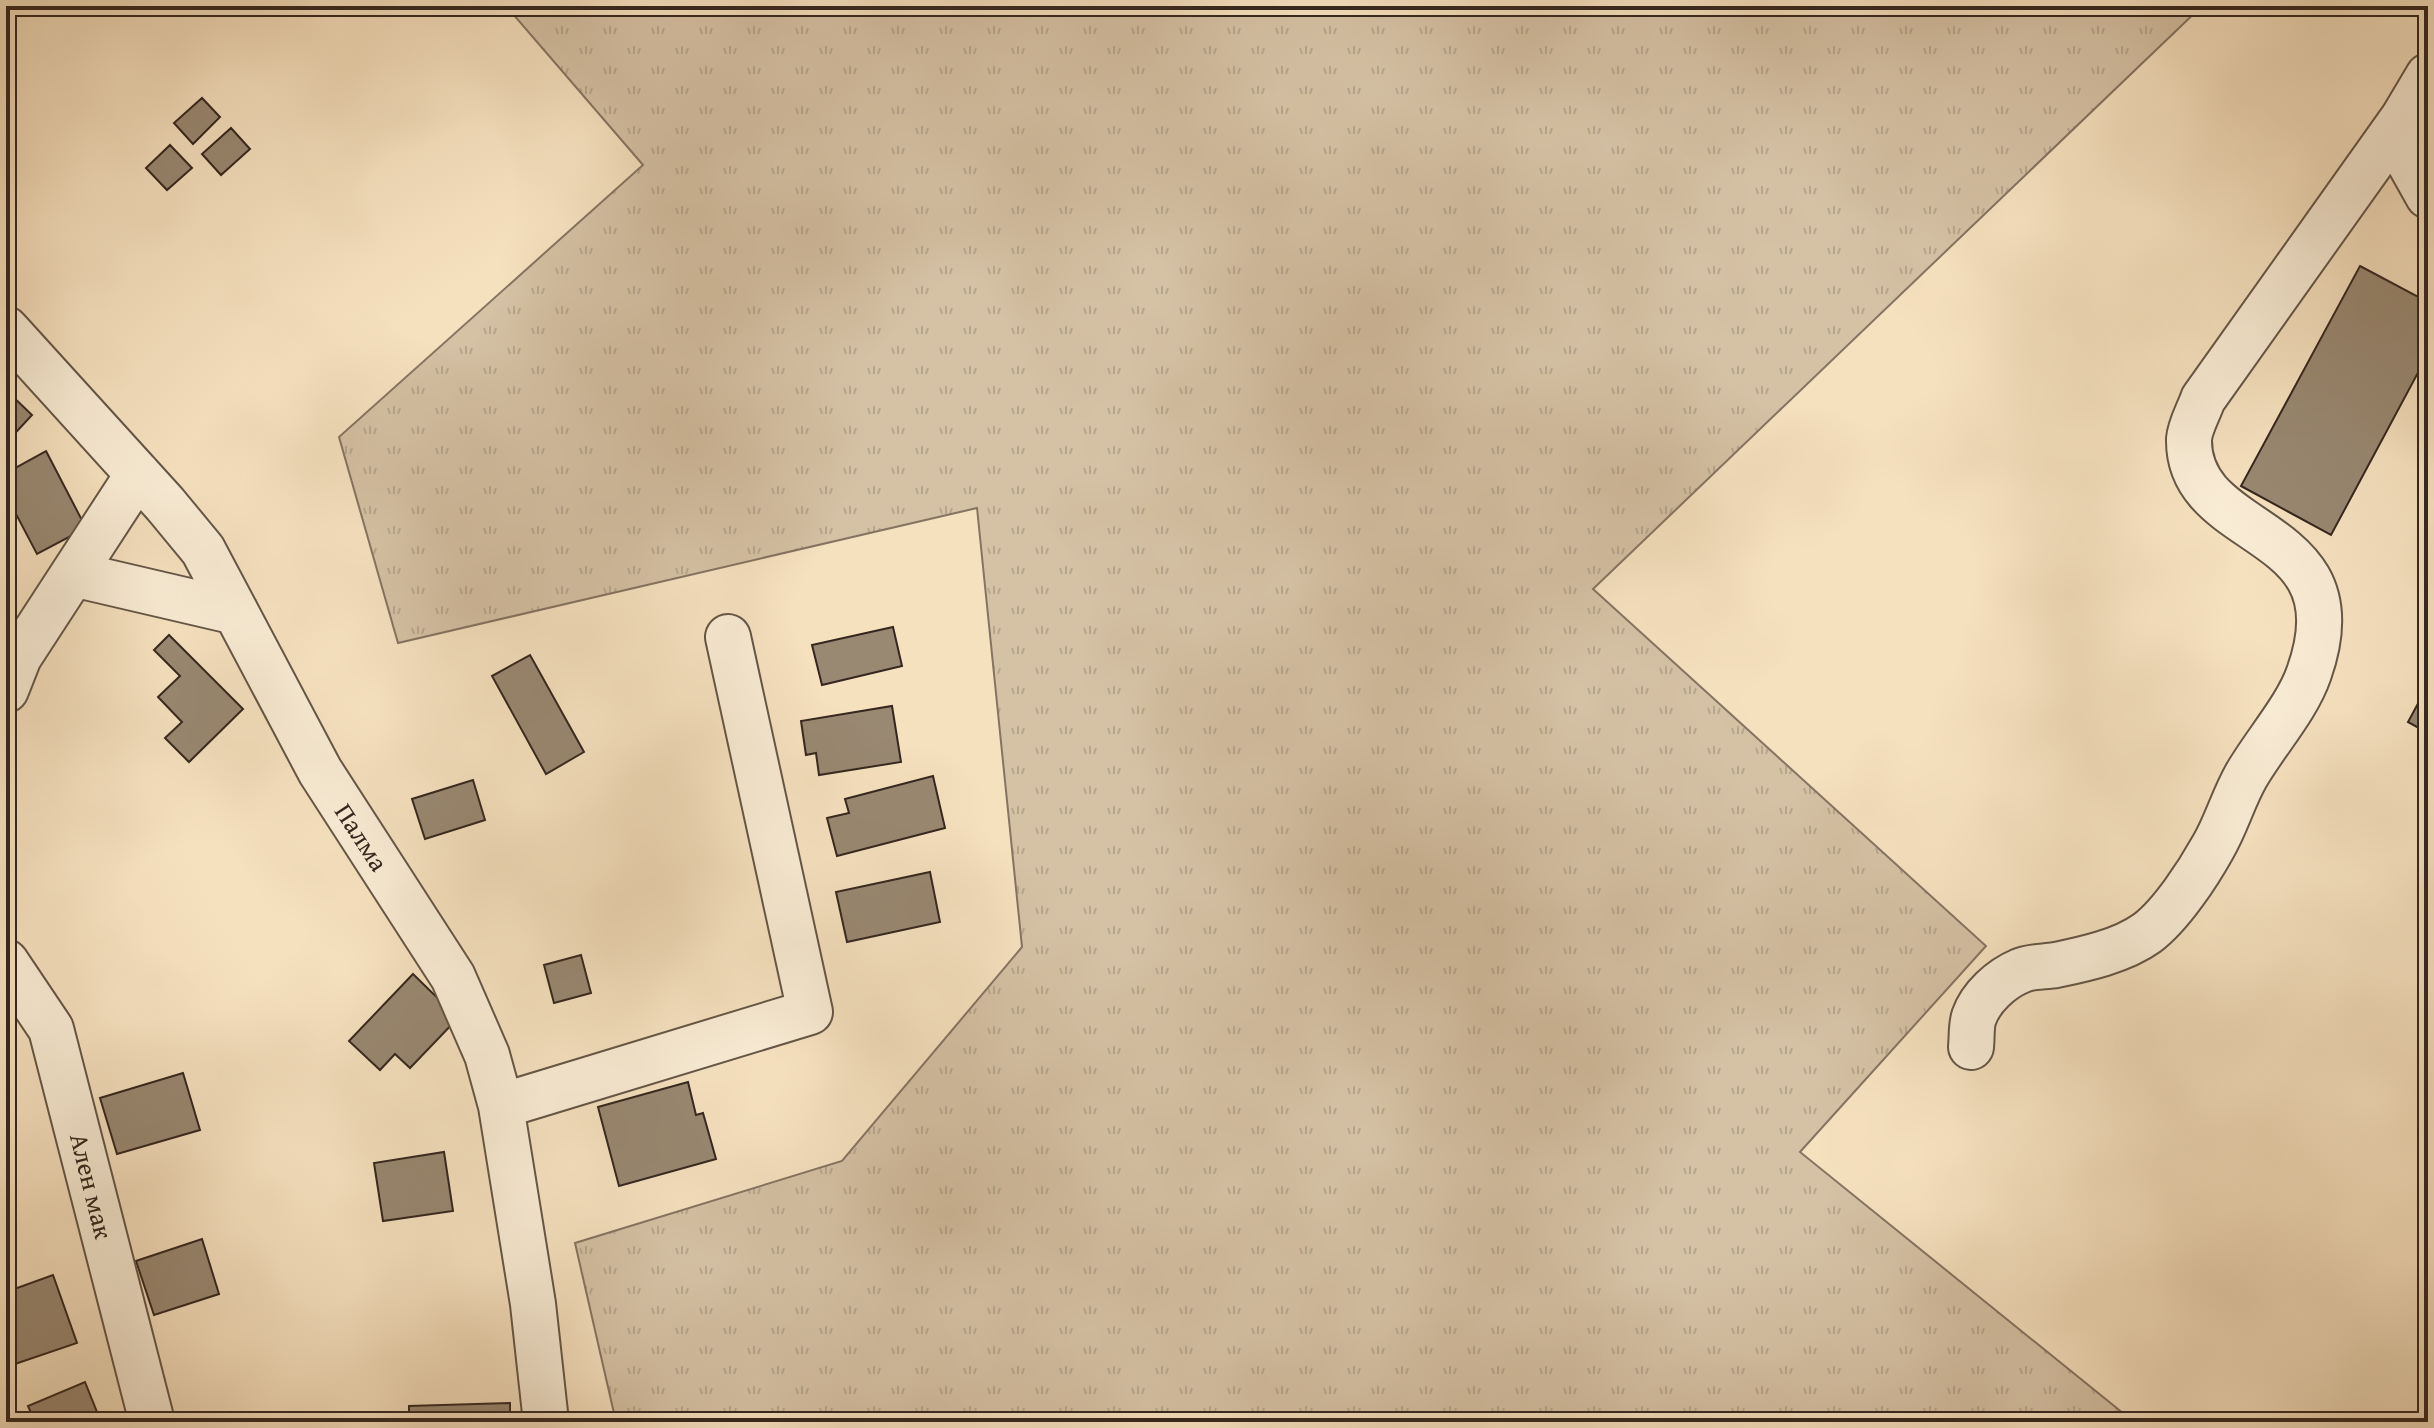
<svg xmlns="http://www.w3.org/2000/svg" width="2434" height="1428" font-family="'Gentium Book Plus',serif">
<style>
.grass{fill:url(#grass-tufts);stroke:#857462;stroke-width:2}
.building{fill:#998872;stroke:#35271f;stroke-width:2}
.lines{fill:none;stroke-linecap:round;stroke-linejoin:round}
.minor-casing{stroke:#655647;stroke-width:48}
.minor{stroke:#f9ecd5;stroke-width:44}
.labels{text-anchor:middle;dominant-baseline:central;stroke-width:8;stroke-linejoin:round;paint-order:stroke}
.street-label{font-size:26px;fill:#35271f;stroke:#f9ecd5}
</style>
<defs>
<pattern id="grass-tufts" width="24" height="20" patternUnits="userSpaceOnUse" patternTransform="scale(2)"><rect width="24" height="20" fill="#d5c1a4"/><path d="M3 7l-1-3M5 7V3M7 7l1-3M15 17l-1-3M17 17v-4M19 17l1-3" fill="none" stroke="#b7a68d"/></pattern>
</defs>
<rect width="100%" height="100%" fill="#f6e1bf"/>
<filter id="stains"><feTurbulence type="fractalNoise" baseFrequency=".0025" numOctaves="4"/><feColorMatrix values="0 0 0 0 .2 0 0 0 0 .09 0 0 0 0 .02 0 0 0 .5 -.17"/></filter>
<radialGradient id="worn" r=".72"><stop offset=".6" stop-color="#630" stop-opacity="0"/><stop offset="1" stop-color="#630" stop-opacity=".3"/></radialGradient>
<path class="grass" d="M506,6H2202L1593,589L1986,946L1800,1152L2134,1422H616L575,1243L842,1161L1022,947L977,508L398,643L339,437L643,165Z"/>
<path class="building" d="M202,98L220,117L193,144L174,123Z
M231,128L250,149L221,175L202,154Z
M170,145L192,168L167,190L146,168Z
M2360,266L2428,302V354L2331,535L2241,486Z
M6,390L32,415L6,443Z
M46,451L86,528L37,554L6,495V473Z
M893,627L902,666L822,685L812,645Z
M169,635L243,709L189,762L165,738L182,722L158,697L180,676L154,650Z
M530,655L584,752L546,774L492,676Z
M2428,685V733L2408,722Z
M892,706L901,762L819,775L816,753L806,755L801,721Z
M933,776L945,828L837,856L827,818L849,813L845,799Z
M473,780L485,820L425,839L412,799Z
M930,872L940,922L847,942L836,892Z
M581,955L591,993L554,1003L544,965Z
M413,974L458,1018L410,1068L395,1054L380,1070L349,1041Z
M183,1073L200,1130L117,1154L100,1098Z
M688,1082L696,1115L703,1113L716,1159L619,1186L598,1107Z
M444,1152L453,1211L383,1221L374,1163Z
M202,1239L219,1294L154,1315L136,1261Z
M53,1275L77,1343L6,1367V1292Z
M85,1382L101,1422H35L28,1406Z
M510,1403V1422H409V1406Z"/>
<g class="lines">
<defs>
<path id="minor" d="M2428,76L2403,118L2405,155L2428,196
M6,329L165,504L203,550L320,771L453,977L487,1055L501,1106L533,1304L546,1422
M73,574L236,612
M6,690L19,657L138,474
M6,962L51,1029L152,1422
M1971,1047C1972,1038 1971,1025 1974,1017C1981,997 2001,979 2020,971C2030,966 2044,967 2056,965C2085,959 2122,951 2147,933C2171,915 2198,874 2213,847C2226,825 2233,799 2246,776C2265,743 2297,708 2309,673C2363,521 2187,544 2189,439C2190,426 2199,411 2203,399L2403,118
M501,1106L810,1012L728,637"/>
</defs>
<use href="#minor" class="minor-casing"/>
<use href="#minor" class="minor"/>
</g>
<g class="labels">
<g class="street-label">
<text transform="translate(362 837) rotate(57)">Палма</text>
<text transform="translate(92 1186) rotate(76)">Ален мак</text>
</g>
</g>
<rect width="2434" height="1428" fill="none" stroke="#f6e1bf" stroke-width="32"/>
<rect x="8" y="8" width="2418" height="1412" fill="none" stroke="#35271f" stroke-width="4"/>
<rect x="16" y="16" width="2402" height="1396" fill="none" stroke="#35271f" stroke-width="2"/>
<rect width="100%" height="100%" filter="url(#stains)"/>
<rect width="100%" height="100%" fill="url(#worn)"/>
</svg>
